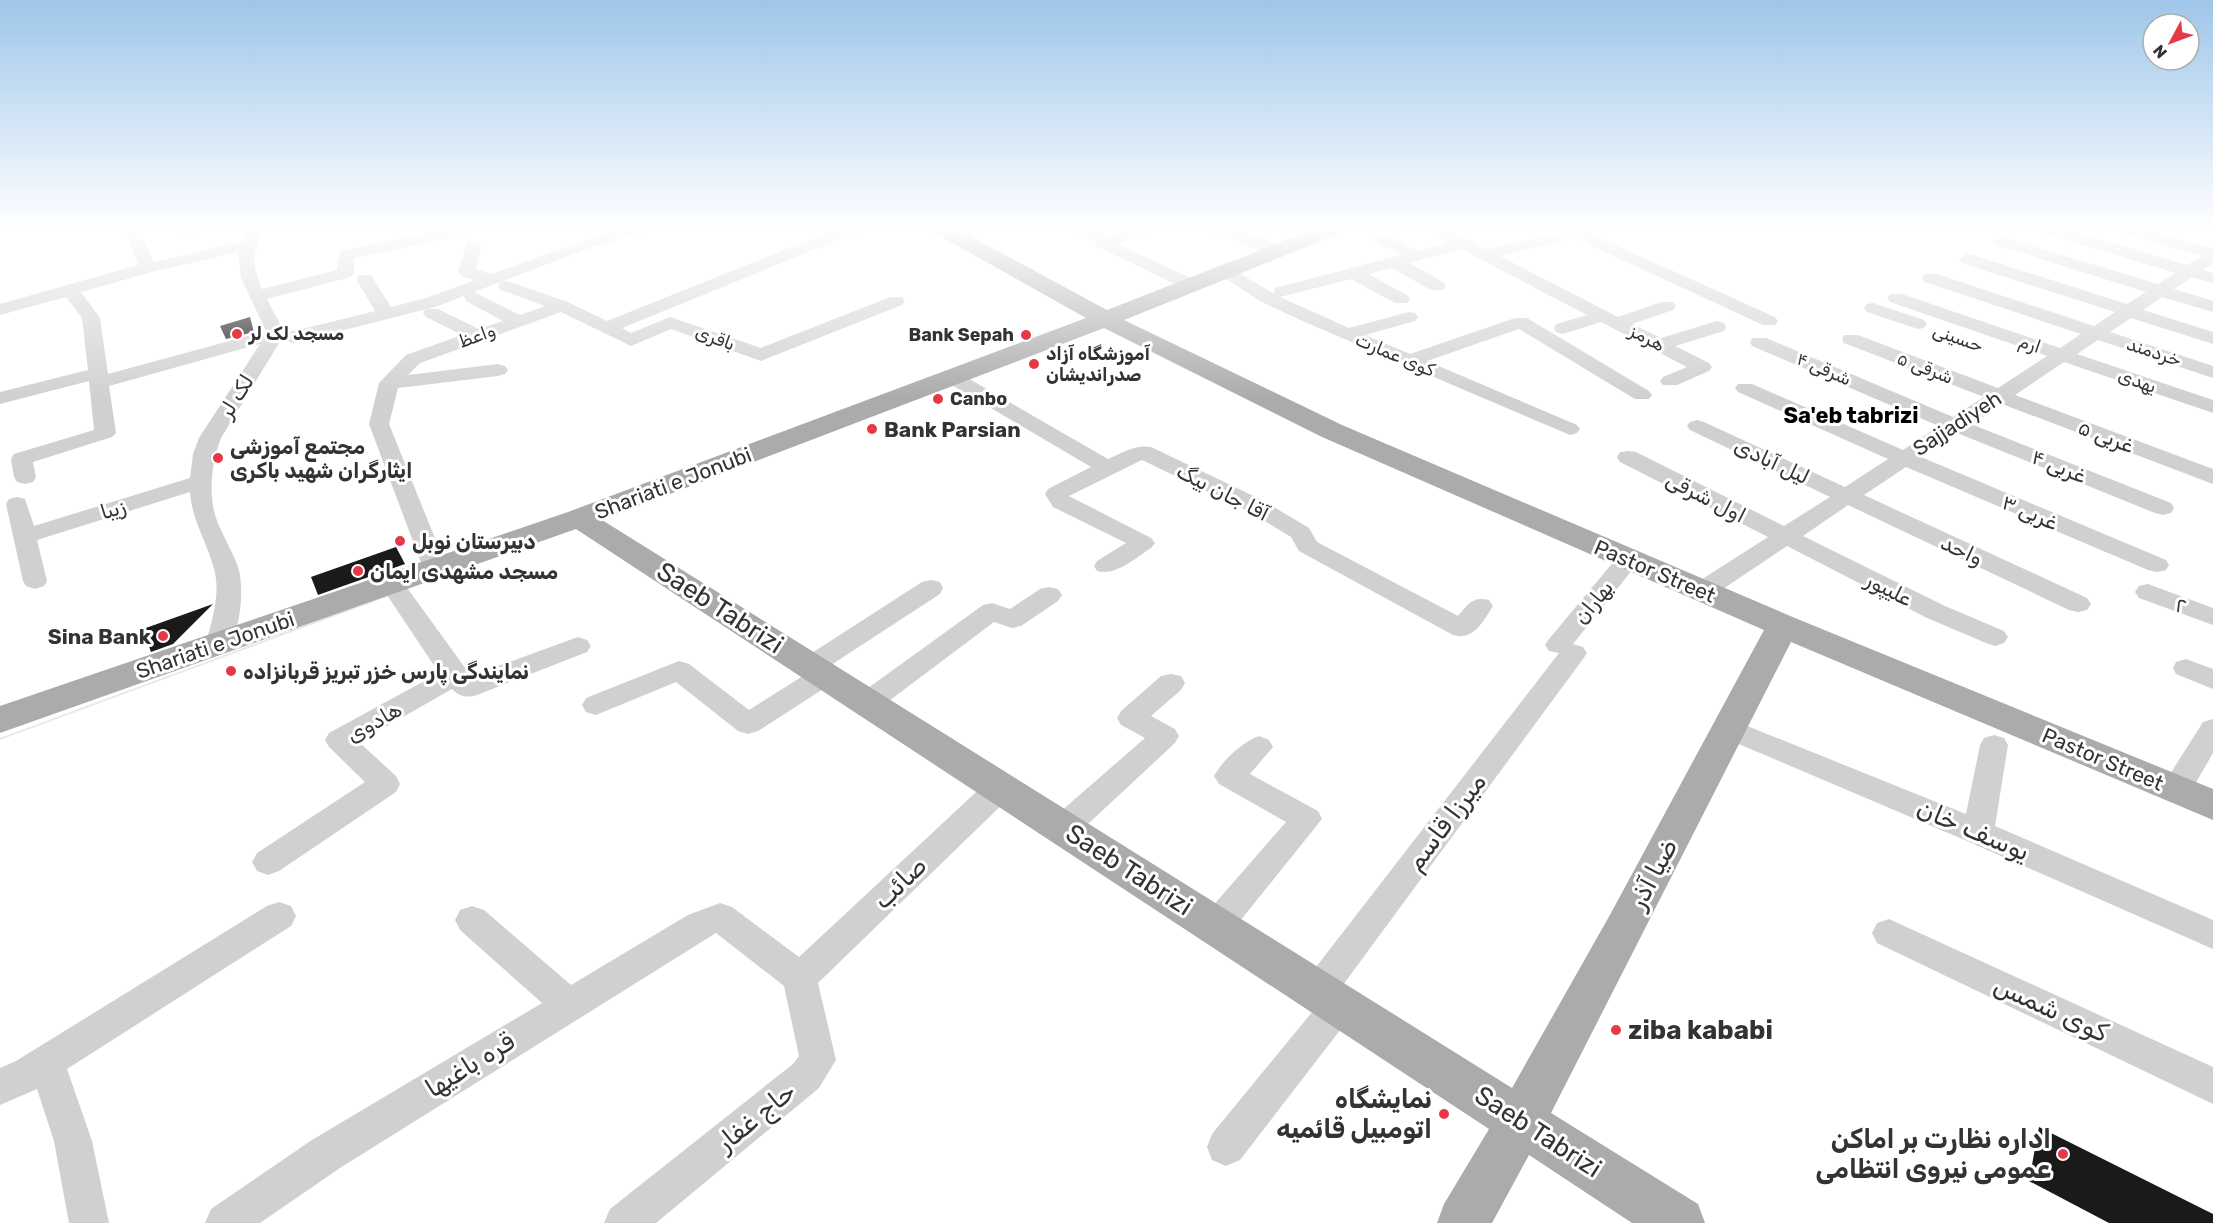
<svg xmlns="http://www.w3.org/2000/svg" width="2213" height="1223" font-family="Rubik,Vazirmatn,sans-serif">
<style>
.green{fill:#e6ecdf}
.building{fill:#1a1a1a}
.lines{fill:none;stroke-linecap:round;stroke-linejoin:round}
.minor{fill:#d0d0d0;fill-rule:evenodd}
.major{fill:#ababab;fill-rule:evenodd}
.poi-dot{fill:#e63946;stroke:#fff;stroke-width:2}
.labels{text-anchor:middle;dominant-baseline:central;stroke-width:6;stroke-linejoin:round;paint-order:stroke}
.far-poi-label{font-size:18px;font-weight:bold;fill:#333;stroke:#fff;text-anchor:start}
.far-street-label{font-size:18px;fill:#333;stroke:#fff}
.street-label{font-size:21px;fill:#333;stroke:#fff}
.poi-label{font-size:21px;font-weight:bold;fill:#333;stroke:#fff;text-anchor:start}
.neighbourhood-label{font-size:22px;font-weight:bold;fill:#000;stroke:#fff}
.near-street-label{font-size:26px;fill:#333;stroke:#fff}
.near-poi-label{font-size:26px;font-weight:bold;fill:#333;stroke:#fff;text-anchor:end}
</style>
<rect width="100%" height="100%" fill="#fff"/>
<path class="green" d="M548,535L549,537L0,740V738Z"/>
<path class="building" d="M250,317L254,332L226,339L220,326Z
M396,547L405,564L318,595L311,577Z
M213,604L173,644L151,652L143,629Z
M2039,1127L2213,1214V1223H2109L2029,1181Z"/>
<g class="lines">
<path class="minor" d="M124,227H138L154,262L241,242L250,227H266C252,253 251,262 262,289L337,270L340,251L454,227L466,228L468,231L460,236L354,258V273L351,277L267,299L283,330L294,331L375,311L356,279L359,275H371L391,307L426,298L475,280L461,276L458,272L467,242H479L481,245L476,269L491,274L623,227H649L647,230L582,251L474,292L520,315L545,306L501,290L498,286L501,282L507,281L568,302L607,321L841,227H864L862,230L622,328L631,333L670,317L761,348L890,297H902L905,301L902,305L761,361L671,329L631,346L561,312L420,363L408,375L498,364L505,366L508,370L505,374L498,376L398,388L389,424L447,568L444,573L435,576L426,573L423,568L369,424L379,383L406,355L462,335L426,317L423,313L426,309H438L479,329L503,321L466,301L464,296L438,306L294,343L281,340L221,438C212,462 209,487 214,511C219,531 232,549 238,567C245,588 240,631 228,649L219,652L210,649L206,643C212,620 221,593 214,569C207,541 192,522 190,492L37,540L47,581L44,586L35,589L26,586L23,581L6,504L9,499L17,497L25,499L34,526L190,478L193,454L199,438L260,344L109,386L116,433L112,437L33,462L36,477L33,482L25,484L17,482L14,477L11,459L14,454L94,430L89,381L0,404V392L88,370L82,318L66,297L0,315V304L138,265ZM238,252L241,278L266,331L108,374L100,318L81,292L152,272Z
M178,227H210L208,230L183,236L175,231Z
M675,227H697L689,232L677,230Z
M1070,227H1092L1107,236L1132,227H1154L1152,231L1117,244L1197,281L1200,285L1197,289H1185L1097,246L1093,240Z
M1206,227H1230L1284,247L1286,251L1278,256L1272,255L1208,230Z
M1423,227H1444L1487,249L1554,234L1560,236L1562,239L1560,242L1500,256L1618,317L1661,302H1673L1676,306L1673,310L1632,324L1661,338L1717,321L1724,323L1726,327L1724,331L1675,346L1709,363L1712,367L1709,371L1677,385H1663L1660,381L1663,377L1687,367L1601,322L1563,334L1556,332L1554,328L1556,324L1587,315L1461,249L1409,263L1443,282L1446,286L1443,290H1431L1392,268L1368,274L1407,295L1410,299L1407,303H1395L1351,279L1280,297L1349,328L1409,312L1415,313L1418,317L1415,321L1365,335L1410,354L1515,318H1527L1649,391L1652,395L1649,399H1635L1519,329L1427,361L1577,425L1580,429L1577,433L1570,435L1300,320L1260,301L1216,272L1219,268H1231L1274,294L1275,288L1401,255L1376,242L1374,239L1376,236H1388L1417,251L1449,243Z
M1566,227H1585L1600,238L1775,317L1778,321L1775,325H1763L1588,244Z
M2057,227L2187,265L2202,256L2113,230L2111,227H2138L2213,249V263L2203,270L2213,273V283L2192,277L2174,289L2213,301V312L2162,297L2143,310L2213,332V344L2131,318L2110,332L2213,366V378L2098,340L2077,354L2213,400V413L2064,362L2015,395L2213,469V484L2002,404L1971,424L2171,503L2174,508L2171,513L2163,515L2155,513L1957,433L1921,457L2166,560L2169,565L2166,570L2157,572L2148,570L1906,467L1864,495L2087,598L2091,604L2087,610L2078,612L2069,610L1848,505L1803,536L1945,606L2004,631L2008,637L2004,643L1995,646L1986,643L1927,618L1787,546L1711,597L1702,599L1693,597L1690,591L1693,585L1768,537L1620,462L1617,457L1620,452L1628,451L1636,452L1784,526L1830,497L1690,430L1687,426L1690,422L1697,420L1704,422L1845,487L1888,459L1738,392L1735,388L1738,384H1752L1903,450L1939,426L1752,346L1750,342L1752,338H1766L1953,417L1984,397L1844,343L1842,339L1844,335H1858L1998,388L2047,356L1890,302L1887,298L1890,294H1902L2060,348L2081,334L1925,282L1922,278L1925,274H1937L2094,326L2115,312L1961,263L1959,259L1967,254L1973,255L2127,304L2146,292L1994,244L1992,241L2000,236L2006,238L2158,284L2176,273L2046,234L2044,231L2046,228Z
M1873,303L1924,320L1927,324L1924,328L1918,329L1867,312L1864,308L1867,304Z
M952,371L959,373L1108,459C1122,453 1136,444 1151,447L1264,501L1309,528L1317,542L1458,616C1468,604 1473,596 1489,600L1493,606C1483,622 1473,641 1453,635L1299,551L1291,537L1248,511L1142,460L1069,496L1151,538L1155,543L1151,548C1135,558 1117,576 1097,571L1094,566L1097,561L1126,543L1053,507L1045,494L1048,489L1091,467L945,381L942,377L945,373Z
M1629,552L1638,554L1641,559L1573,644L1583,647L1587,653L1583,659L1340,989L1351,994L1357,1005L1351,1016L1240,1160L1226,1166L1212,1160L1207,1147L1212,1134L1317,1006L1306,1002L1301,991L1306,980L1559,653L1549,651L1545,645L1549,639L1620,554Z
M391,575L400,578L471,676L578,637L587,640L591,646L587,652L477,695C466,698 460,697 452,689L359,742L396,776L400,784L396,792L279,871L268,875L257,871L252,862L257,853L365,782L329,747L325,740L329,733L439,673L379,583L382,578Z
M931,580L940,582L943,588L940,594L828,667L834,668L838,675L834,682L758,731L748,734L738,731L676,682L596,715L586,712L582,705L586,698L679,661L689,664L749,710L806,674L801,672L797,666L801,660L922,582Z
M2148,584L2213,608V625L2139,598L2135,592L2139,586Z
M1049,587L1058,589L1062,595L1058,601L1021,626L1012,628L994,622L877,710L867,713L857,710L853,703L857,696L983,605L992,603L1010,609L1040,589Z
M2186,659L2213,669V689L2176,674L2173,668L2176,662Z
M1171,674L1181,676L1185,683L1181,690L1151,716L1175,729L1179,736L1175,743L1074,837L1063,840L1052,837L1048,828L1052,819L1145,738L1121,725L1117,718L1121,711L1161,676Z
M1730,719L1966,814L1980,745L1984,738L1994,735L2004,738L2008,745L1995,826L2213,920V949L1967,841L1720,736L1716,729L1720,722Z
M2213,719V753L2187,798L2176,801L2165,798L2161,790L2165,782L2203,722Z
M1259,736L1269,740L1273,747L1250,774L1318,811L1322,819L1228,936L1216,940L1204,936L1199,926L1204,916L1286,822L1219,784L1214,776C1223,760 1242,742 1259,736Z
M1000,777L1011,780L1015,788L1011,796L818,983L836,1060L819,1088L656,1223H604L610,1209L793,1064L799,1056L784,986L716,933L340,1168L260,1223H205L211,1209L312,1140L542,1003L460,930L455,920L460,910L472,906L484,910L571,985L688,915L720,903L732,907L799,957L989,780Z
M279,902L291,906L296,916L291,926L67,1069L92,1141L109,1223H69L54,1141L37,1089L0,1105V1068L16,1061L267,906Z
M1889,919L2213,1067V1104L1877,943L1872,933L1877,923Z"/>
<path class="major" d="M928,227H954L1107,310L1319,227H1349L1346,231L1124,320L1342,425L1795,618L2213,789V820L1791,642L1551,1113L1698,1204L1705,1223H1632L1529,1155L1492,1223H1437L1444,1204L1489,1129L576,529L0,733V706L568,512L1086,318L931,231ZM1104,328L1322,437L1764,630L1611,913L1512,1088L602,520Z"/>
</g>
<linearGradient id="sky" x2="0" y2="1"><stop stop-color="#9ec6ea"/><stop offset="0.57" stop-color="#fff"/><stop offset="1" stop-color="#fff" stop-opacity="0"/></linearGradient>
<rect width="2213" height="399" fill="url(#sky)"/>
<g class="poi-dot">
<circle cx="237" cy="334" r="6"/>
<circle cx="1026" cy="335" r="6"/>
<circle cx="1034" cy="364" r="6"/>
<circle cx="938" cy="399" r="6"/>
<circle cx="872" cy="429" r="6"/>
<circle cx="218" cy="458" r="6"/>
<circle cx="400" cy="541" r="6"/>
<circle cx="358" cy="571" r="6"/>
<circle cx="163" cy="636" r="6"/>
<circle cx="231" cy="671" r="6"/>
<circle cx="1616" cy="1030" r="6"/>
<circle cx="1444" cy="1114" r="6"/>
<circle cx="2063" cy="1154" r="6"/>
</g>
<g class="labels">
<g class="far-poi-label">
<text x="249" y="334">مسجد لک لر</text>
<text x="1014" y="335" text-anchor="end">Bank Sepah</text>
<text x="1046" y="354">آموزشگاه آزاد<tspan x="1046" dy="21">صدراندیشان</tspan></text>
<text x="950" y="399">Canbo</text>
</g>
<g class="far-street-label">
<text transform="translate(477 336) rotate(-20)">واعظ</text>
<text transform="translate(715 338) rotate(20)">باقری</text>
<text transform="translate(1647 338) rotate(27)">هرمز</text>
<text transform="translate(1958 338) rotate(19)">حسینی</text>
<text transform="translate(2030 344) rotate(19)">ارم</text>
<text transform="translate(2154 352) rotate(18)">خردمند</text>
<text transform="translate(1395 355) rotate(23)">کوی عمارت</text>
<text transform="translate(1925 368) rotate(21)">۵ شرقی</text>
<text transform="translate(1824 369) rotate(23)">۴ شرقی</text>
<text transform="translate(2137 381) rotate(19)">یهدی</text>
</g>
<g class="street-label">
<text transform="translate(236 396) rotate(-58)">لک لر</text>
<text transform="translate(1957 423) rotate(-33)">Sajjadiyeh</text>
<text transform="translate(2106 436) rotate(21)">۵ غربی</text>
<text transform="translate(1772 461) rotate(25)">لیل آبادی</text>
<text transform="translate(2059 466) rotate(22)">۴ غربی</text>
<text transform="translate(673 483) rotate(-21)">Shariati e Jonubi</text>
<text transform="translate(1223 492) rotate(27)">آقا جان بیگ</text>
<text transform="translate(1706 497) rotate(27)">اول شرقی</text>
<text transform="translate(113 509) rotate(-17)">زیبا</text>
<text transform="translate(2030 512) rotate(23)">۳ غربی</text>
<text transform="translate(1962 550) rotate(25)">واحد</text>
<text transform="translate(1655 571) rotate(23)">Pastor Street</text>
<text transform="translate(1889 589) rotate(27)">علیپور</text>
<text transform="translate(1593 602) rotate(-51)">بهاران</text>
<text transform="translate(2181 605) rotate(21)">۲</text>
<text transform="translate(215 645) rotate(-19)">Shariati e Jonubi</text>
<text transform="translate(374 722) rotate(-30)">هادوی</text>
<text transform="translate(2103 759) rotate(23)">Pastor Street</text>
</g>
<g class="poi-label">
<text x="884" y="429">Bank Parsian</text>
<text x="230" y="446">مجتمع آموزشی<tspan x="230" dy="24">ایثارگران شهید باکری</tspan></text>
<text x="412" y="541">دبیرستان نوبل</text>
<text x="370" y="571">مسجد مشهدی ایمان</text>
<text x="151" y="636" text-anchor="end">Sina Bank</text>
<text x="243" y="671">نمایندگی پارس خزر تبریز قربانزاده</text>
</g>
<g class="neighbourhood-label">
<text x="1851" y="415">Sa'eb tabrizi</text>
</g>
<g class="near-street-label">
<text transform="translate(720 608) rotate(33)">Saeb Tabrizi</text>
<text transform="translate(1446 822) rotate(-53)">میرزا قاسم</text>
<text transform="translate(1973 830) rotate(23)">یوسف خان</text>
<text transform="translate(1129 870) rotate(33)">Saeb Tabrizi</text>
<text transform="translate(1653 874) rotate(-62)">ضیا آذر</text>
<text transform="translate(900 883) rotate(-44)">صائب</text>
<text transform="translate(2051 1009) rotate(25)">کوی شمس</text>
<text transform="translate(470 1065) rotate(-32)">قره باغیها</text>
<text transform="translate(756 1117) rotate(-39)">حاج غفار</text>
<text transform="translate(1538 1132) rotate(33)">Saeb Tabrizi</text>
</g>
<g class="near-poi-label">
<text x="1628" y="1030" text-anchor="start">ziba kababi</text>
<text x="1432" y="1099">نمایشگاه<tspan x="1432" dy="30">اتومبیل قائمیه</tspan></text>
<text x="2051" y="1139">اداره نظارت بر اماکن<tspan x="2051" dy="30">عمومی نیروی انتظامی</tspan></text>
</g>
</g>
<g transform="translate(2171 42) rotate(229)"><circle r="28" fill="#ffffff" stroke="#adadad" stroke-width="1.5"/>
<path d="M0-4.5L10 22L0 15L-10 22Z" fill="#e63946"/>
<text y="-9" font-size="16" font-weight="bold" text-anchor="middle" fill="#333333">N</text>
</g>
</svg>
